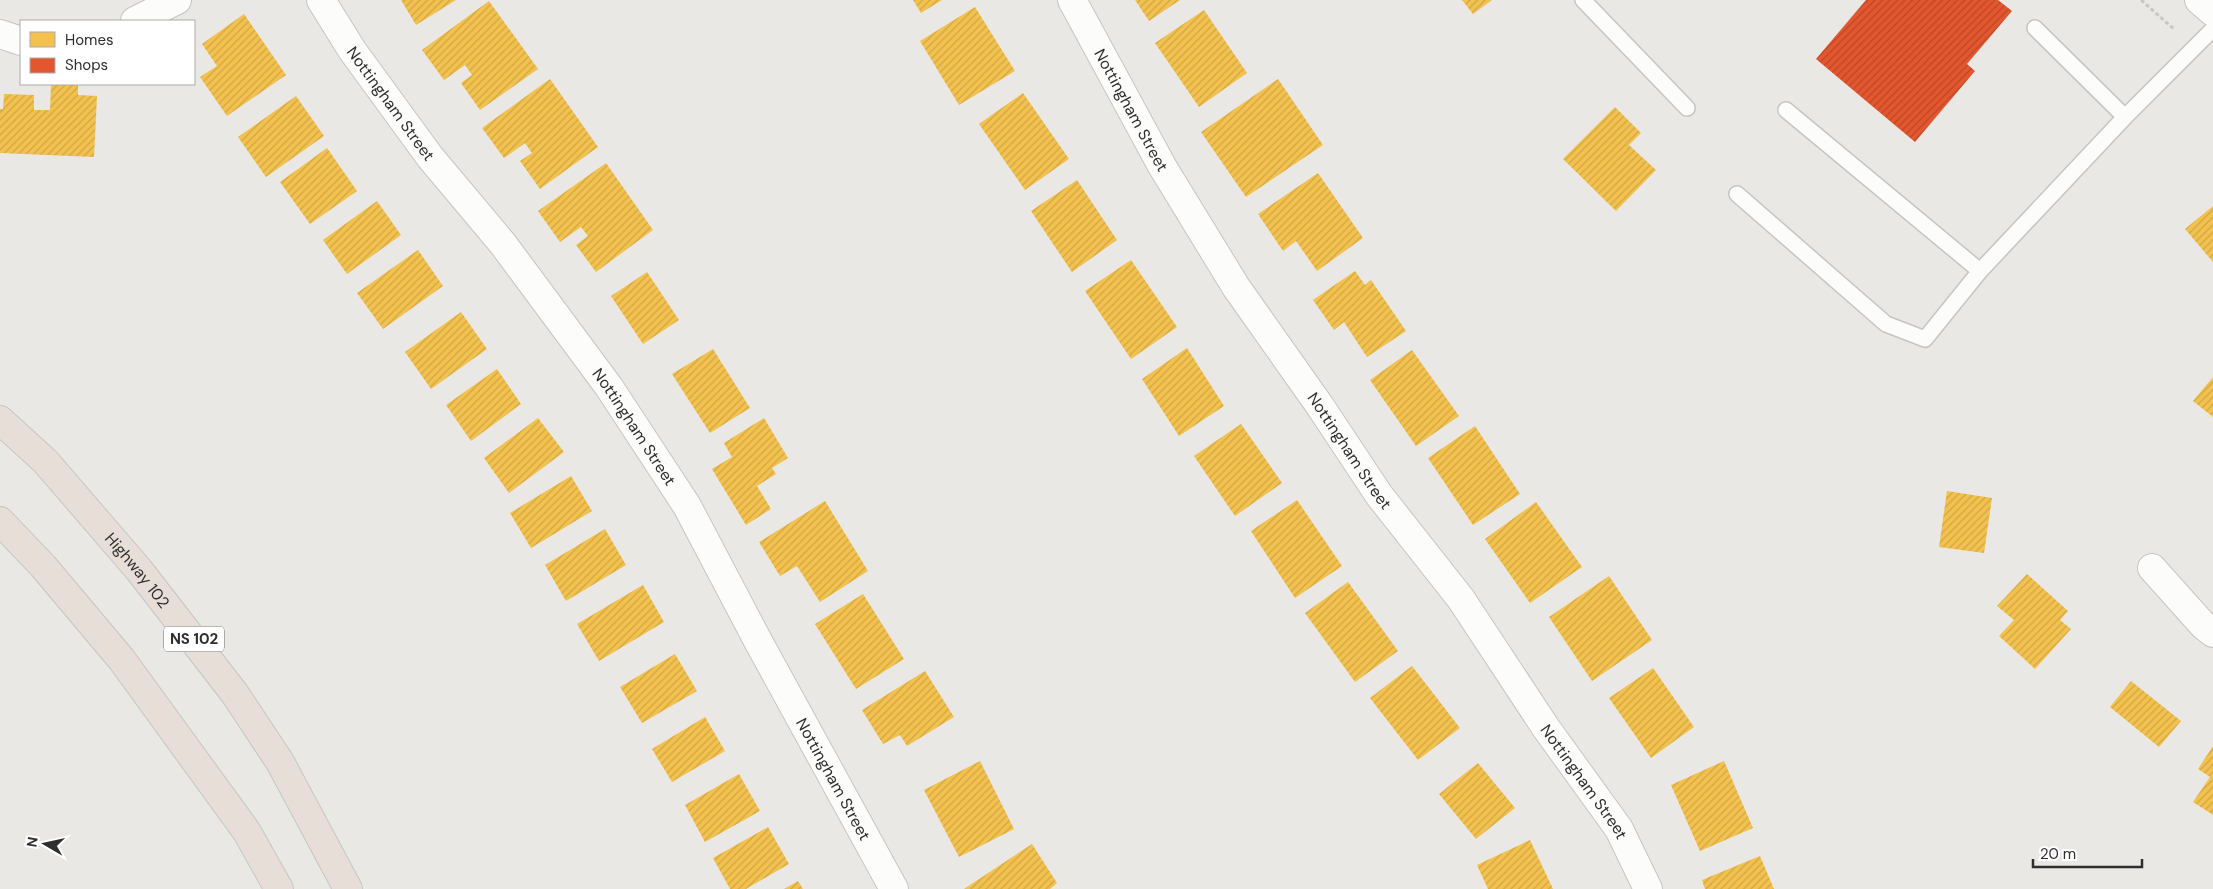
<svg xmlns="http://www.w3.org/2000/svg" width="2213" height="889" font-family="'DM Sans',sans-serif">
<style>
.homes{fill:url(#homes-hatch)}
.shops{fill:url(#shops-hatch)}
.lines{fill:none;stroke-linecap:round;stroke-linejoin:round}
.service-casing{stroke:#c5c5c4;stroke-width:18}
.minor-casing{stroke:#c5c5c4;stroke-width:30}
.motorway-casing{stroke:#c6c5c4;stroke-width:30}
.path{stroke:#c7c7c7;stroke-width:3;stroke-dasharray:4 2.5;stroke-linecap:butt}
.service{stroke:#fcfcfb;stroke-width:15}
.minor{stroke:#fcfcfb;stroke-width:28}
.motorway{stroke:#e7dfd7;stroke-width:28}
.labels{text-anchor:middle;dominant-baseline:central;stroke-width:5;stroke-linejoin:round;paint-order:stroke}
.shield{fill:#fff;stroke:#6d6d6d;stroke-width:1}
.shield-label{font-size:15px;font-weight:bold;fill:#2e2e2e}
.street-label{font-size:16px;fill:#2e2e2e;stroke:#fff}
</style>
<defs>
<pattern id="homes-hatch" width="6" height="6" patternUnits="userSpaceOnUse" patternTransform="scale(1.25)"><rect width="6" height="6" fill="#f2c14e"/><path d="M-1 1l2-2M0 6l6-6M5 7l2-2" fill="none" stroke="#d0a644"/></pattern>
<pattern id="shops-hatch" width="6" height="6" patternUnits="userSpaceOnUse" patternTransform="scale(1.25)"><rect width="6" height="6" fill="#e4572e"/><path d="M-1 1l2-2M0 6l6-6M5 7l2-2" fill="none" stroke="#b94828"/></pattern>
</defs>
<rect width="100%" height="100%" fill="#eae8e5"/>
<path class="homes" d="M401,0H456L416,25Z
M913,0H942L921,13Z
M1135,0H1180L1149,21Z
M1462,0H1492L1473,14Z
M489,1L538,69L480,110L461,83L472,75L465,65L444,80L422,50Z
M975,7L1015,71L959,105L920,41Z
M1204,10L1247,73L1199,107L1155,43Z
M244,14L286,75L227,116L200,77L217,66L202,44Z
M550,79L598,147L540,189L520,161L532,153L525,143L504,158L482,128Z
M1278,79L1323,145L1246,197L1201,132Z
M51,84H78V95L97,96L94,157L0,153V109H3L4,94L34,95V110H50Z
M1023,93L1069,159L1025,190L979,124Z
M296,96L324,136L266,177L238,137Z
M1615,107L1641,133L1629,145L1656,170L1616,211L1563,159Z
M327,148L357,191L310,224L280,182Z
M606,163L653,230L596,272L576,245L588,236L581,227L560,242L538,211Z
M1318,173L1363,238L1317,271L1296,241L1283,251L1258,214Z
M1077,180L1117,240L1072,272L1031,211Z
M377,201L401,235L347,274L323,240Z
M2213,206V262L2185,229Z
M418,250L443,286L383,329L357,293Z
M1131,260L1177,327L1131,359L1085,291Z
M1355,271L1365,285L1371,280L1406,331L1367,357L1344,322L1334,330L1313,300Z
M647,272L679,320L643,344L611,296Z
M461,312L487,349L431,389L405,352Z
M1187,348L1224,406L1179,436L1142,379Z
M713,349L750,408L710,433L672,374Z
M1412,350L1459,416L1416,446L1370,380Z
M497,369L521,404L471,441L446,405Z
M2213,377V417L2193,401Z
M538,418L564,452L509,493L484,458Z
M764,418L788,458L772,468L776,474L757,486L771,509L746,525L712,469L732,457L724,443Z
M1241,424L1282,483L1235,516L1194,456Z
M1475,426L1520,494L1473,525L1428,458Z
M571,476L592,511L531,548L510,513Z
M1947,491L1992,498L1984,553L1939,547Z
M1297,500L1342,566L1295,598L1251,531Z
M825,501L868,571L820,602L797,566L780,576L759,542Z
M1536,502L1582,567L1530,603L1485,539Z
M605,529L626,565L566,601L545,565Z
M2027,574L2068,611L2060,620L2071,629L2035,669L1999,636L2014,620L1997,606Z
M1609,576L1652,640L1592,681L1549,617Z
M1348,582L1398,651L1355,682L1305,613Z
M643,585L664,622L599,661L577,624Z
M863,594L904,659L856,689L815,624Z
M675,654L697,691L642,723L620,687Z
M1412,666L1460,728L1418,760L1370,698Z
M1653,668L1694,727L1651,758L1609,698Z
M925,671L954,717L907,746L900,735L883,744L862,710Z
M2131,681L2181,721L2159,747L2110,707Z
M705,717L725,751L672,782L652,749Z
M2213,746V815L2193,802L2210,777L2198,769Z
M980,761L1014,829L959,857L924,790Z
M1724,761L1753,828L1700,851L1671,785Z
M1478,763L1515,808L1476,839L1439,794Z
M739,774L760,811L705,842L685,805Z
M768,827L789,864L746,889H730L713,858Z
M1530,840L1553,889H1488L1477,865Z
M1032,844L1057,883L1050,889H964Z
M1760,856L1774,889H1705L1702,880Z
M798,881L803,889H784Z"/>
<path class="shops" d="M1866,0H1998L2012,11L1967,64L1975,71L1915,142L1816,59Z"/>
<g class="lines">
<defs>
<path id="service" d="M1583,0L1687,108
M2035,28L2125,117
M1786,110L1980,271
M1737,194L1886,324L1925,339L1980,271L2125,117L2213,29"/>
<g id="minor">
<path id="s1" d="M321,0L352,50L430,157L503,244L609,387L687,506L758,641L894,889"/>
<path id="s2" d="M1072,0L1162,166L1236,287L1320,406L1379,495L1461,599L1546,728L1619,829L1648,889"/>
<path d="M2199,0L2213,12"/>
<path d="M135,21L177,0"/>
<path d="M0,34L21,41"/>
<path d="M2152,568L2203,625L2213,633"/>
</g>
<g id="motorway">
<path id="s3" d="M0,420L45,461L139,570L235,694L280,762L348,889"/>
<path d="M0,521L43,566L122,660L247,832L279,889"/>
</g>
</defs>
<use href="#service" class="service-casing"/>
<use href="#minor" class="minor-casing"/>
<use href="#motorway" class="motorway-casing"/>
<path class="path" d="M2141,0L2175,30"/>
<use href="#service" class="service"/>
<use href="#minor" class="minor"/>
<use href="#motorway" class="motorway"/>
</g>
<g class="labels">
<rect class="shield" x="164" y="626.5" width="60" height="25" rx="4"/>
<g class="shield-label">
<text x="194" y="639">NS 102</text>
</g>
<g class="street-label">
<text stroke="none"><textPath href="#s1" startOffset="125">Nottingham Street</textPath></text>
<text stroke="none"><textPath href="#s2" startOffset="125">Nottingham Street</textPath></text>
<text stroke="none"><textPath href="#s1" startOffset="530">Nottingham Street</textPath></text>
<text stroke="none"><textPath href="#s2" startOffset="530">Nottingham Street</textPath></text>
<text stroke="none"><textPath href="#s3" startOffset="204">Highway 102</textPath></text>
<text stroke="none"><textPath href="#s1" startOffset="935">Nottingham Street</textPath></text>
<text stroke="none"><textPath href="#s2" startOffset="936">Nottingham Street</textPath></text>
</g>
</g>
<rect x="20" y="20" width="175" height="65" fill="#ffffff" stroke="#ababab"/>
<rect x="30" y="32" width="25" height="15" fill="#f2c14e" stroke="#ababab"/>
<text x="65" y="45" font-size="15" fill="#2e2e2e">Homes</text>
<rect x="30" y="58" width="25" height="15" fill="#e4572e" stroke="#ababab"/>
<text x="65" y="70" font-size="15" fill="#2e2e2e">Shops</text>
<g transform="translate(45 844) rotate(279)" stroke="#ffffff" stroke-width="4" paint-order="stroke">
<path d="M0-4L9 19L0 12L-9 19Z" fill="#2e2e2e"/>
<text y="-8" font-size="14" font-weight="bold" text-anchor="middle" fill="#2e2e2e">N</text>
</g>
<path d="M2033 859v8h109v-8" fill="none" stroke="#2e2e2e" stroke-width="2.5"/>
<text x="2040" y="859" font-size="15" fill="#2e2e2e" stroke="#ffffff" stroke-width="4" paint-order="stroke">20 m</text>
</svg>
